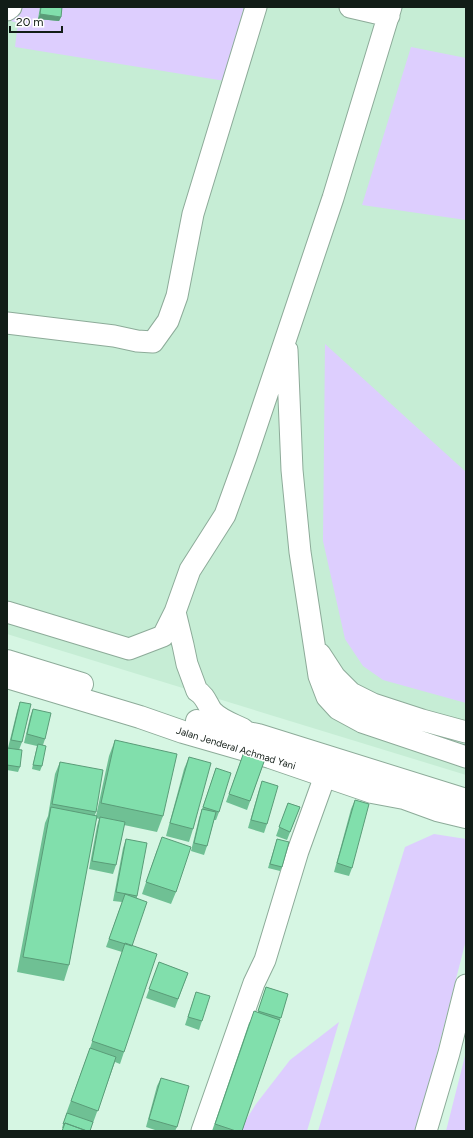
<svg xmlns="http://www.w3.org/2000/svg" width="473" height="1138" font-family="Figtree,sans-serif">
<style>
.built{fill:#c6edd5}
.green{fill:#ddcefe}
.lines{fill:none;stroke-linecap:round;stroke-linejoin:round}
.minor-casing{stroke:#8dab99;stroke-width:23}
.highway-casing{stroke:#8dab99;stroke-width:24}
.minor{stroke:#fff;stroke-width:21}
.highway{stroke:#fff;stroke-width:22}
.wall{fill:#6fc094}
.shaded-wall{fill:#5a9c78}
.building{fill:#81dfac;stroke:#5a9c78}
.labels{text-anchor:middle;dominant-baseline:central;stroke-width:3;stroke-linejoin:round;paint-order:stroke}
.street-label{font-size:10px;fill:#121d17;stroke:#fff}
</style>
<rect width="100%" height="100%" fill="#d6f6e3"/>
<path class="built" d="M7,7H466V775L7,634Z"/>
<path class="green" d="M7,7H244L225,81L15,47L18,23L7,20Z
M411,47L466,58V220L362,205Z
M325,344L466,472V703L383,680L363,666L345,639L323,541Z
M434,834L466,839V940L417,1131H318L405,847Z
M339,1022L307,1131H239L256,1104L290,1060Z
M466,1052V1131H446Z"/>
<g class="lines">
<defs>
<path id="minor" d="M350,7L389,16
M7,10L11,7
M7,323L114,336L137,341L153,342L168,321L177,296L193,214L256,7
M287,350L292,470L300,552L319,676L327,697L338,709L362,722L466,757
M7,612L129,649L163,636L175,612
M320,654L335,677L351,693L373,704L422,720L466,732
M243,729C233,724 220,720 212,711C207,704 205,695 197,691L187,664L183,645L175,612L190,570L225,515L246,457L333,198L391,7
M202,1131L254,983L265,960L298,851L325,776
M426,1131L449,1053L466,985"/>
<path id="highway" d="M7,661L82,684
M7,677L140,717L183,732L270,757L372,792L404,798L437,810L466,817
M197,721L212,726L258,735L466,800"/>
</defs>
<use href="#minor" class="minor-casing"/>
<use href="#highway" class="highway-casing"/>
<use href="#minor" class="minor"/>
<use href="#highway" class="highway"/>
</g>
<path class="wall" d="M40,7H62L61,17L59,21L38,19Z
M20,702L22,742L19,750L20,767L18,772L7,770V748H8L17,711Z
M33,709L45,739L43,745L42,766L40,771L32,769L37,746L24,743L30,717Z
M115,740L163,816L157,832L124,825L116,865L113,874L89,869L97,826L99,819L96,818L69,965L64,981L17,972L45,823L48,816L55,774L60,762L96,812L95,815L96,816L109,756Z
M244,752L265,759L247,810L226,802Z
M189,757L193,829L189,842L166,836L184,769Z
M216,768L219,812L216,820H214L207,846L204,855L191,851L199,818Z
M262,781L267,824L264,833L248,828L259,790Z
M355,800L352,868L349,876L334,872L351,809Z
M288,803L300,807L287,840L276,836Z
M126,839L137,896V898L132,946L124,1052L120,1064L115,1062L93,1123L63,1128H62L66,1114L90,1048L122,952L106,947L122,902L113,901L123,848Z
M277,839L282,867L280,871L268,868Z
M157,850L176,892L171,904L142,894Z
M159,962L188,973L175,1008L146,998Z
M266,987L288,994L280,1020L242,1131H212L249,1023L258,1012Z
M196,992L202,1021L199,1030L185,1025Z
M161,1078L177,1127L175,1131H158L146,1127L157,1086Z"/>
<path class="shaded-wall" d="M40,14L61,17L59,21L38,19Z"/>
<path class="building" d="M41,7H62L61,17L40,14Z
M20,702L31,704L22,742L11,740Z
M33,709L51,713L45,739L27,734Z
M115,740L177,754L163,816L101,803Z
M38,744L46,746L42,766L33,765Z
M7,748L22,750L20,767L7,765Z
M244,752L265,759L250,801L229,794Z
M189,757L211,763L193,829L170,823Z
M60,762L103,770L96,812L52,804Z
M216,768L231,773L219,812L203,807Z
M262,781L278,786L267,824L251,820Z
M355,800L369,804L352,868L337,863Z
M288,803L300,807L290,832L279,827Z
M51,807L97,816L69,965L23,957Z
M202,809L216,812L207,846L194,843Z
M100,817L125,822L116,865L92,861Z
M162,837L191,847L176,892L146,882Z
M126,839L147,843L137,896L116,892Z
M277,839L289,842L282,867L270,864Z
M125,894L147,902L132,946L109,939Z
M125,943L157,954L124,1052L92,1041Z
M159,962L188,973L178,999L149,989Z
M266,987L288,994L281,1018L258,1011Z
M196,992L210,996L202,1021L188,1017Z
M254,1011L280,1020L242,1131H236L215,1124Z
M90,1048L116,1057L98,1111L71,1101Z
M161,1078L189,1086L177,1127L149,1119Z
M67,1113L93,1122L90,1131H87L65,1123L64,1124H63Z
M65,1123L87,1131H62Z"/>
<g class="labels">
<g class="street-label">
<text transform="translate(236 748) rotate(17)">Jalan Jenderal Achmad Yani</text>
</g>
</g>
<rect width="473" height="1138" fill="none" stroke="#121d17" stroke-width="16"/>
<path d="M10 26v6h52v-6" fill="none" stroke="#121d17" stroke-width="2"/>
<text x="16" y="26" font-size="12" fill="#121d17" stroke="#ffffff" stroke-width="3" paint-order="stroke">20 m</text>
</svg>
